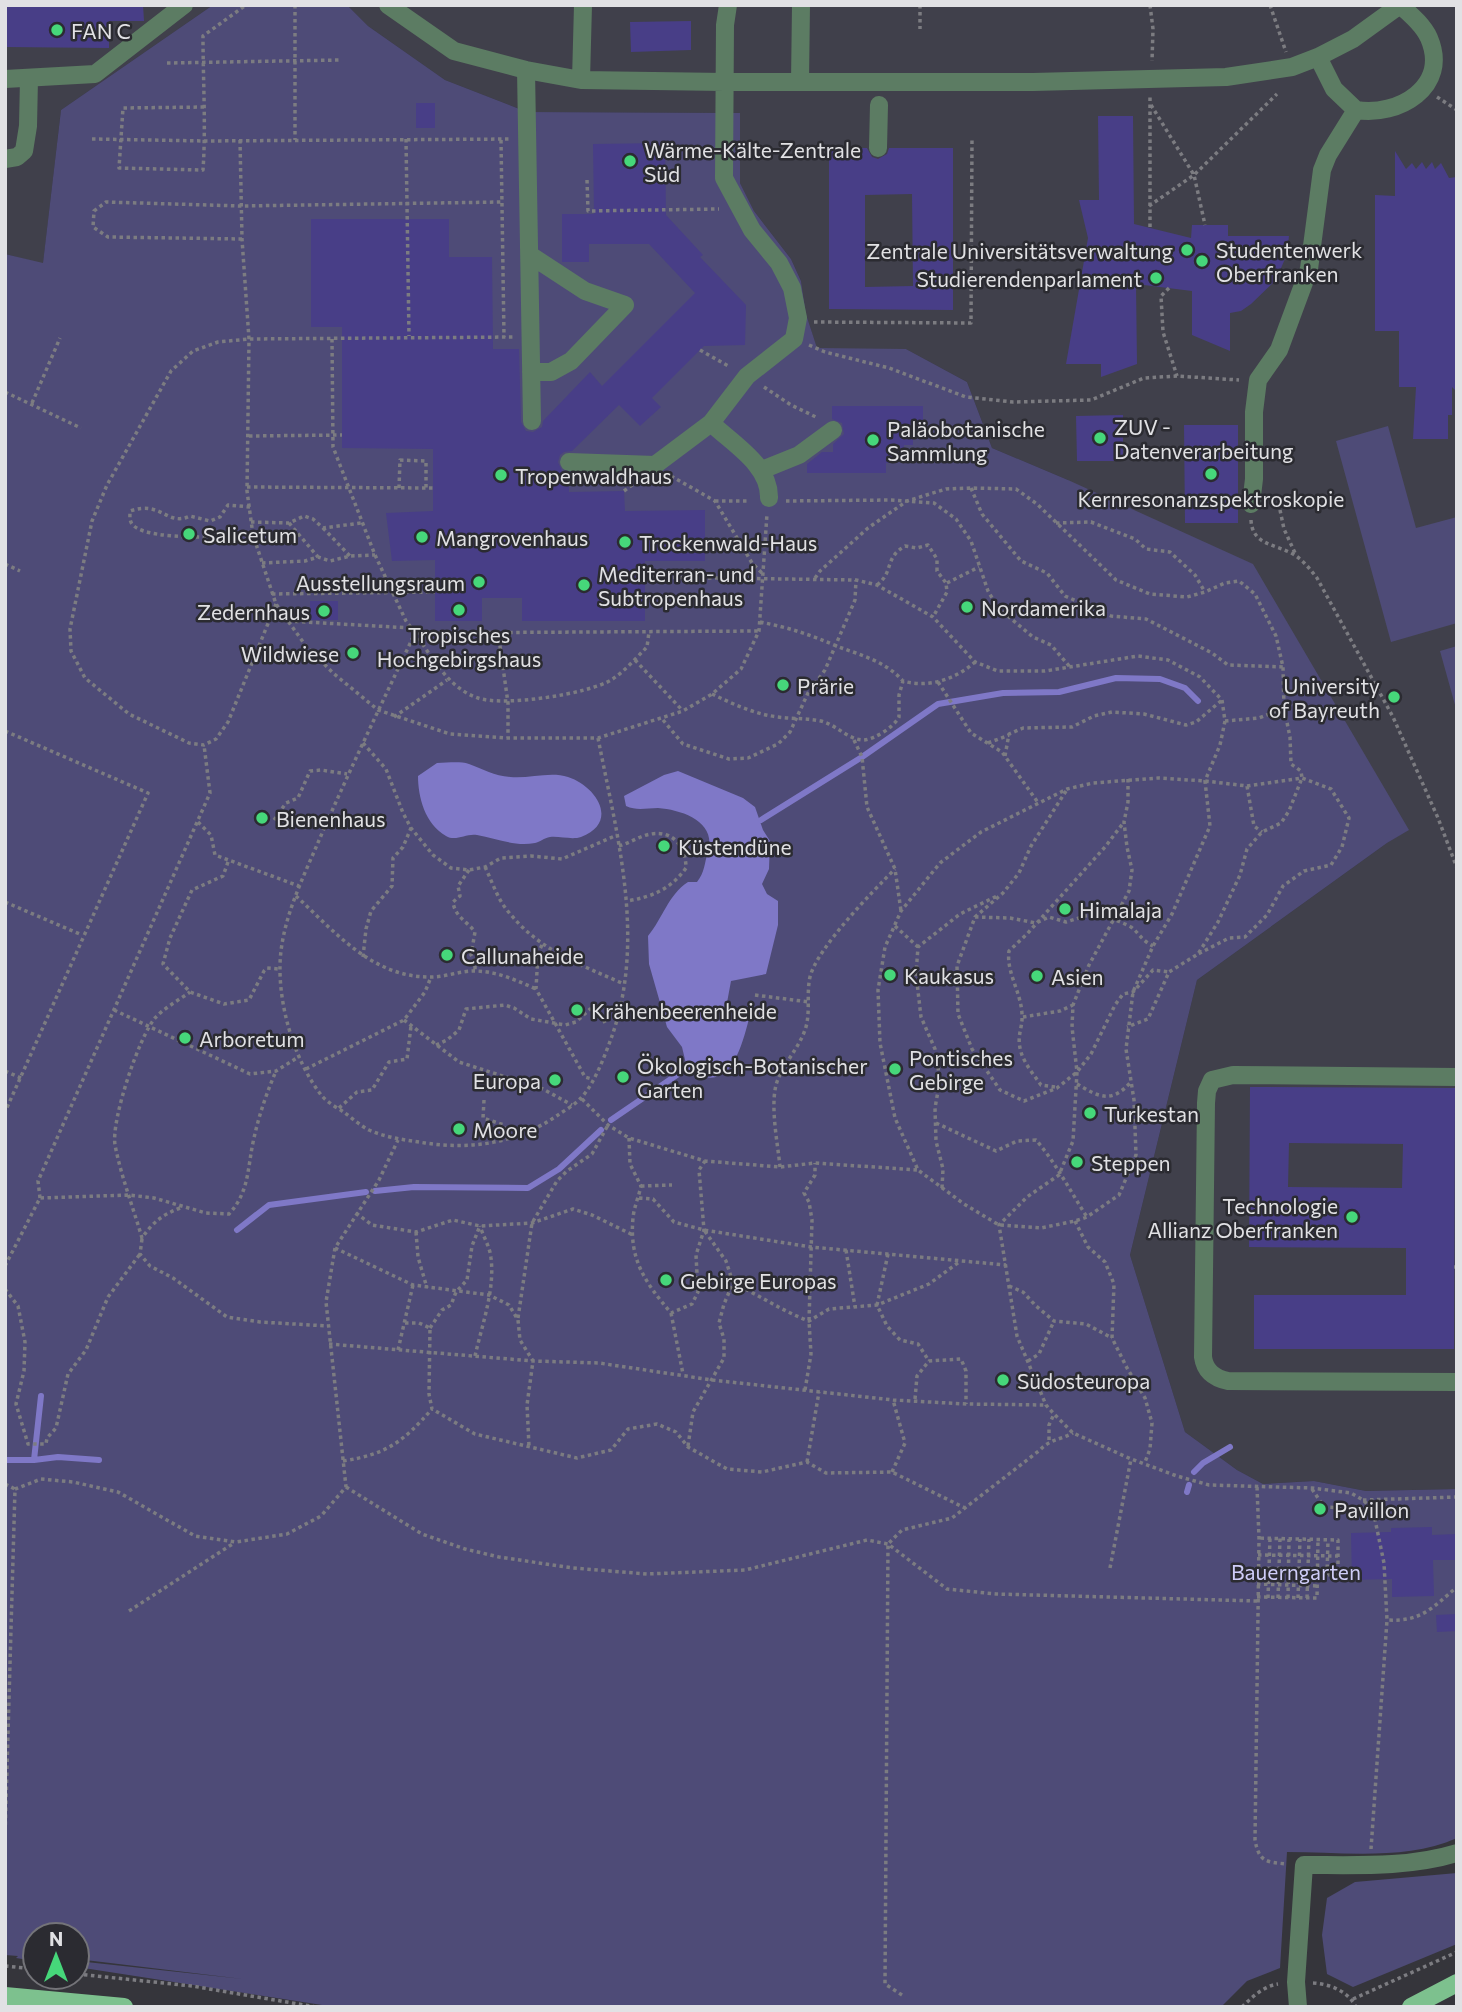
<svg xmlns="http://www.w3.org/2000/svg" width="1462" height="2012" font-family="Commissioner,sans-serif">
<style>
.built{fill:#40404b}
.green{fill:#4e4b77}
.water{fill:#7f78c7}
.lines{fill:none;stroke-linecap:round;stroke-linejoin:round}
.stream{stroke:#7f78c7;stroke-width:6}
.building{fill:#483e87;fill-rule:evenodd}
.path{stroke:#7c7c81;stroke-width:3.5;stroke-dasharray:3.5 3.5;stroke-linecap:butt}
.minor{stroke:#5c7c63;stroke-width:18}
.major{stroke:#7dc18e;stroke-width:18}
.poi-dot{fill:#46d77a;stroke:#2b2b31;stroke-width:2.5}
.labels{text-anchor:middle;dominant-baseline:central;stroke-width:5;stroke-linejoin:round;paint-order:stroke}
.poi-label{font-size:21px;fill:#e1e1e4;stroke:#2b2b31;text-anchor:start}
.park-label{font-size:21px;fill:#cfcdf8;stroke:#2b2b31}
</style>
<rect width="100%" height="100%" fill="#35353b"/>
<path class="built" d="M5,5H213L61,110L43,264L5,254Z
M347,5H1457V1489L1366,1491L1314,1481L1263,1484L1237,1470L1185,1432L1130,1255L1197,980L1387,843L1408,830L1068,480L992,448L967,382L906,349H817L806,314L801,281L791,259L754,211L740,183L739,113L527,112L445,80L368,26Z"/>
<path class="green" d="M213,5H347L368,26L445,80L527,112L740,113V183L754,211L791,259L801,281L806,314L817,348L906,349L967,382L992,448L1068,480L1253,564L1409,830L1387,843L1197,980L1130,1255L1185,1432L1237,1470L1263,1484L1314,1481L1366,1491L1457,1489V1838C1405,1861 1342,1852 1287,1852L1280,1968L1247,1981L1221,2007H335L77,1967V1961L243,1979L77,1959V1935H35V1956L26,1957L35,1958V1961L16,1958L18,1956L5,1955V254L43,263L61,110Z
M1388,426L1416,528L1457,517V623L1391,642L1336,441Z
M1457,646V712L1440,651Z
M1457,1873V1944L1353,1987L1327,1974L1322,1935L1327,1898L1355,1882Z"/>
<path class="water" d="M437,763C448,763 459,761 469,764C483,769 494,776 510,777C529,779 550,771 568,777C596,786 620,822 581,837C572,840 560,836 550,837C544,838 540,842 535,843C514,847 496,838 477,835C466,833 456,842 446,836C425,824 418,797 418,776Z
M678,771L743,798L755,807L763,830L770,841L769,869L762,884L767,894L778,901V925L766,974L731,981L726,1008L750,1015C742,1045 730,1100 687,1068L682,1047L667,1027L649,964L648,936C663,918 668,895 688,882H697C705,872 704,864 708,852C717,822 683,810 658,808C646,808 637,811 626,806L624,796L664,775Z"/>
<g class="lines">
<path class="stream" d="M761,820L862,757L938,704L1003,693L1059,692L1116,678L1160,679L1185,688L1198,701
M611,1120L687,1068
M375,1191L414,1187L528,1188L559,1169L601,1130
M237,1230L269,1205L366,1192
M5,1460H34L41,1396
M34,1460L58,1457L99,1460
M1194,1472L1203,1463L1230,1447
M1187,1492L1189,1485"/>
</g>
<path class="building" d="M5,5H143L144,21H109V48L5,47Z
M691,21V50L631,52L630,22Z
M416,103H435V128H416Z
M1098,116H1133L1134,224L1191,238L1192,225H1228V236H1289L1287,254L1276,280L1251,304L1241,311L1230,313V351L1192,335V291L1136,284L1137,364L1101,377V364H1066L1088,238L1079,200H1099Z
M665,143L666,215L703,255L700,257L746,305L745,345L704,346L652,398L661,407L640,426L619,405L572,451L564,452L560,455L558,462L562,471L569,473V492L624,491L625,511L705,510V561H645V621H522V598H482V621H435V560L392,561L386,513L433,511V449L342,448V327H311V219H449V257H492L493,349H519L521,422L526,431L533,432L542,427L543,421L590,372L602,386L695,293L649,244H589V262H562V214H594L593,144Z
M829,148H867L872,157L878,159L887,154L889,148H953V310L829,309ZM912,194L913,286L865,287V195Z
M1395,151L1406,169L1412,163L1416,169L1422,162L1426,169L1432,162L1435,169L1441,163L1449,178L1457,177V392L1452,387V415H1448V439H1413L1416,387H1399V331H1375V195L1395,196Z
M832,406H923V435H913V445H904V454H896V463H886V473H807V464L822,452H833V444L844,434L842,423L832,419Z
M1123,415V461H1077L1076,416Z
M1184,425H1238V523H1185Z
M310,601H338V620H310Z
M1250,1087L1455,1088L1454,1349H1254V1295H1406V1248L1249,1247ZM1289,1143L1403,1144L1402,1188L1288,1187Z
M1432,1527V1535L1457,1534V1560H1433L1434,1596L1392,1597V1579L1352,1580L1351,1533L1391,1532V1528Z
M1457,1614V1631L1437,1632L1436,1615Z"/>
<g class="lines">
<path class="path" d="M295,5V140
M920,5V29
M1150,5L1153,29L1152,61
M1270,5L1286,52
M167,63L340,60
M1437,97L1457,110
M1151,105L1194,175L1205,225
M204,107L123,108L119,168L203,170C206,126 203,81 203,36L246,5
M92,139L205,141L511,139
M406,139L409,336
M240,140L242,239L249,339L247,491L253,535L276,604L288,621L306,646L333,673L378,710L450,734L508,738H598L683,711L712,694L741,669L759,631L767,514
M501,140L504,337
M587,180L588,211L719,209
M1149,206L1194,175L1277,94
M1150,227V97
M242,239L108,237L93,227L94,211L106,202L241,206L501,202
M1169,288L1161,296L1163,332L1177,376
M814,322L971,323L972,138
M332,339L333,447L375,555L406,621L415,633L759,631
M809,345L825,352L889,368L966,397L1013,402L1091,400L1144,378L1177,376L1239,380
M700,350L730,367
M764,387L791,405L818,418
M5,392L81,428
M32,403L60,338
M249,436L342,435
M671,476L715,501L752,563L763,574
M247,487L433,488
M399,488L400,460L426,461V488
M971,488L982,514L1021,561L1047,573L1065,596L1111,616L1146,619L1212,653L1228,665L1283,667
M624,491L635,483
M715,501H750
M786,501L891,500L934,503L956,519L971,541L988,591L998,608L1033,637L1051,645L1070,667
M250,507L228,505L220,517L210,521L190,516C167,527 162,500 130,511C130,517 129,522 134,526C151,541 229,537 253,535
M1280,510L1284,529L1295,553
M1251,520C1252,545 1275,544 1293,554C1303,560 1310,569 1317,578L1393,717L1438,818L1457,868
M251,522L289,523L304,516L313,519L323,528L361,523
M289,523L318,557
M1056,523L1091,522L1135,539L1146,549L1170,552L1195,575L1205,592
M323,528L350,556
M262,563L305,561L318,557L330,561L350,556L375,555
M5,564L20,571
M645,577L856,580L877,585L933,617L975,662L998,671H1045L1138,656L1168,660L1200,677L1222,700L1225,721L1220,745L1205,781L1210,826L1172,914L1153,946L1133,992L1126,1049L1134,1100L1136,1155L1119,1195L1087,1217L1075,1221L1041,1228L999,1225L964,1204L918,1170L895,1118L880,1043L878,990L885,947L901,911L940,863L981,832L1067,789L1093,783L1158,778L1205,781L1247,786L1302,778L1331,789L1349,818L1342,847L1331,865L1304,871L1283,886L1267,915L1245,937L1229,938L1198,954
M815,578L820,571L868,528L907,501L946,489L971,488L1016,489L1037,504L1116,580L1150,594L1187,597L1205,592L1225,583L1239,581L1255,594L1276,636L1283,667L1284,708L1290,737L1291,764L1301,771L1302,778L1289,811L1281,823L1262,832L1247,849L1240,875L1218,922L1198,954L1169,972L1148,1019L1127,1027
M947,583L979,567
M877,585C894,572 884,558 905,546L917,548L928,545L937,559V571L946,583L947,592L933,617
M272,594L435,592
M276,604L228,722L216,739L204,745L189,743L129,714L85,678L71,651L70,629L92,521L107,485L171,371L193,351L218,342L249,339L514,337
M288,621L411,628
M760,622C791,628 811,635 839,647C861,655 886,662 902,680
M498,632L508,703V738
M635,660L683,711
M938,682L971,733L1002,752L1039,804
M712,694C733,704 754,714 778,717C792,719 806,718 821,721C837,725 848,740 864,740C875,739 894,727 899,717V695L903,681C927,688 955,680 975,662
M394,717L447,680
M663,720L683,744L729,759L748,758L778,744L790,732L808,693L825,670L855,600L856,580
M1225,721L1259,718L1284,708L1305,702
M5,731L148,793L5,1112
M598,738C617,836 646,938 612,1036C605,1055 595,1083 581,1098C575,1105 565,1110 558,1115C517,1143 473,1150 425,1143C406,1140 387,1138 369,1130C361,1126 353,1119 345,1113C338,1108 328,1103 322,1096C295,1062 279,1008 280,965C281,921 303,878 320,838C350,769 383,701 415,633C432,657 448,688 478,698C504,707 588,694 611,680C624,672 636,658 647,647L649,632
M854,740L862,757L867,807L895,869L901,911
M363,743L386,769L403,813L411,828L433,855L451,868L469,870L485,867L501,858L531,856L562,859L617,835
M988,743L1009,735
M1005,756L1009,734L1023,728L1072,727L1094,716L1112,712L1144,714L1186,725L1196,722L1222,700
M1128,779V802L1124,822L1127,847L1132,870L1129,891L1089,965L1073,1005L1072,1027L1077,1072L1073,1141L1059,1175L1027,1197L999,1225L1017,1336L1046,1405L1054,1414L1073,1433L1131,1459L1177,1476L1209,1485L1312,1488L1351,1493L1363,1500L1373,1510L1384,1563L1387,1620C1421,1622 1432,1608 1457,1587
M1247,786L1254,826L1262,832
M1066,791L1031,846L1019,873L1003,893L975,917L957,966L958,1014L972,1049L1000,1090L1024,1101L1057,1088L1077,1072L1091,1054L1115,1005L1123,994L1133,992L1153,970L1169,972
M274,820L286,803L298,798L310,771L321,770L347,774
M198,822L211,835L215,855L299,886
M619,846C630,843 641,835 651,834C674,830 686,848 686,868C671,889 652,897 627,901
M685,851L711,847
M228,862L223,876L192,890L170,938L163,964L190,992L224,1004L249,1000L264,971L267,968L279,969
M485,867C492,881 497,898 507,910C538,950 579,964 624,984
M469,870L458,886L460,896L453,902C455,917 467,921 475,932L471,955L475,962V971
M296,896C335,932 373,978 431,977C445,977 460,971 474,971C496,971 516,980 536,989
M5,902L82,935
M975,917L1010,918L1036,923L1049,917L1066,922L1085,916L1104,914C1113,920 1122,922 1131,927C1139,933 1141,940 1153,946
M895,926L918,947
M542,945L538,953L536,989L585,1077L592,1079
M363,957L366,929L371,911L392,886L393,858L403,847L411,828
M755,995L809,1002
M114,1010L250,1074L276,1071L300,1056
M1023,1017L1060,1011L1073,1005
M404,1020L459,1062L543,1089L572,1105
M436,1045L447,1040L459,1030L466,1009L505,1005L514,1008L531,1019L565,1025L576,1022L590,1009L600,1013L605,1023
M306,1069L404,1020L425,992L431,977
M5,1071L21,1078
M1077,1084C1099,1097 1111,1104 1131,1082
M1055,1087L1041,1085C1034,1075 1024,1063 1021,1052C1016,1035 1023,1029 1022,1014C1021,992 1006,972 1009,951L1027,934L1105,847L1124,822
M582,1099L608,1125L629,1138L705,1161L780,1167L815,1163L918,1170
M484,1100L483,1118L504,1125L509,1140
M339,1108L357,1092L372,1090L389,1062L407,1059L411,1026
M936,1123L996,1151L1017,1141L1036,1140C1056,1163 1070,1191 1087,1217
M629,1138L630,1164L641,1186C639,1196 634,1207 633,1218C629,1260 645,1282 671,1313L692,1304L698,1292L696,1255L704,1230L699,1170L705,1161
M780,1167C778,1144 768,1098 779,1077C786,1061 799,1047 805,1030C811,1013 806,995 810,977C817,948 873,891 895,869
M641,1186L672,1185
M942,1188L943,1169L936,1141L935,1108L940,1080L935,1049L921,1017L916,974L918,947L960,914L997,896
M40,1198L38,1181L210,793L204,745
M639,1198L653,1199L674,1222L704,1230L811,1247L1006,1265
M180,1208C162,1215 153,1222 142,1238C133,1207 121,1176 115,1145C111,1120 139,1037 155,1018C164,1008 179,1000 190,992
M356,1213L372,1225L416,1232L453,1220L480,1226L532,1223L573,1209L592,1215L633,1235
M1075,1221L1088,1247L1105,1262L1114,1284L1112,1338L1127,1368L1145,1398L1152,1423L1150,1449L1145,1462
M416,1232L418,1257L427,1288
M142,1239L140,1254L150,1266L173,1278L227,1317L260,1322L328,1326
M335,1248L413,1285L489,1295L509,1305L518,1320L520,1340L533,1361L527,1405L529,1446
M846,1250L855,1307
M888,1254L877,1305L887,1326L900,1340L918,1344L929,1361
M5,1266L40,1198L129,1195L154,1198L206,1213L229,1214C250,1191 247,1168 254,1138C259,1115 267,1092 276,1071
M1454,1267H1457
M733,1283C759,1295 782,1311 809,1321L829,1309L877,1305L929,1284L959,1262
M1009,1286L1023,1292L1036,1306L1054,1321L1086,1324L1112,1338
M5,1289L18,1306L25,1342L24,1371L16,1404L28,1444H46L47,1438L56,1428L68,1374L86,1350L108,1297L140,1254
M671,1313L683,1374
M518,1318L532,1223L557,1181L567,1171L592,1154L608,1125
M405,1323H419L430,1328L429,1394L432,1409L475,1434L577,1458L611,1450L628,1429L657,1424L676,1432L688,1447L727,1469L762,1472L807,1462L826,1473L892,1472L965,1508
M430,1328L442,1310L451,1305L456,1292L467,1280L472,1246L479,1228
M329,1344L533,1361L599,1363L712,1380L893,1400L966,1404L1045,1405
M398,1350L413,1285
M475,1356C482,1325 495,1290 491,1258C490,1247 483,1236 480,1226
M1028,1361L1039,1354L1054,1321
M805,1390L811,1354L809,1321L812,1220L809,1202L804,1193L815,1175V1163
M915,1399L917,1376L929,1361L961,1359L966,1371V1404
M1049,1440V1425L1054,1414
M688,1446L693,1412L724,1358V1339L719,1323L724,1304L733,1283L726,1261L704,1230
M343,1461C387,1454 403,1442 432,1409
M807,1462L819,1392
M892,1472L905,1443L893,1400
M5,1484L15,1489
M346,1487L422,1534L465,1549L499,1557L573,1568L647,1574L745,1570L867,1540L888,1544L947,1589L996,1594L1257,1601
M1257,1487L1259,1538L1255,1840C1259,1862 1266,1862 1287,1864
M1312,1489L1324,1507L1371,1509
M1363,1500L1457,1497
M1258,1555L1338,1556
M1110,1568L1131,1459
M1258,1574L1338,1575V1540L1259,1538
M1327,1575L1328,1540
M1257,1584L1317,1586
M1257,1597L1317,1598L1318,1539
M1268,1598L1270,1538
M1278,1598L1280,1538
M1288,1598L1289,1539
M1298,1598L1300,1539
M1307,1598L1309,1539
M129,1611L234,1543
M5,1839L15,1489L41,1479L73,1482L118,1492L195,1536L236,1542L287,1534L321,1516L346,1487L326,1302L335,1248L379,1180L398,1140
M1371,1849L1387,1620
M5,1966L35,1969
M77,1974L192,1986L316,2007
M1313,1983C1330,1984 1348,1991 1356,2007
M902,1995L885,1984L888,1544L902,1530L952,1518L1040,1450C1050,1439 1060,1440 1073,1433
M1353,1999L1457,1952
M1242,2007C1252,1997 1264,1986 1278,1984"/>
<path class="minor" d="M388,5L454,51L526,70L581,80L725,82H1033L1226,77L1292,67L1318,57L1353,39L1400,5
M1318,57L1334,89L1356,110C1398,117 1450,87 1429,38C1423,25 1411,15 1400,5
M526,70L532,421
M5,79L95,74L184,5
M581,80L583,5
M800,82L801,5
M878,148L879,105
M5,159L17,157L24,151L28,126L29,79
M530,255L585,291L625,305L571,361L551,372H531
M711,423C733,444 770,465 769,498
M569,462L655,465L711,423L747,376L794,339L798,318L792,288L779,263L752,230L724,178L725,25L728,5
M762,470L799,455L833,430
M1251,504L1254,479V412L1258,380L1279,350L1309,269L1322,170L1328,155L1356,110
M1457,1077L1233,1075L1212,1080L1207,1091L1206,1103L1203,1357C1205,1371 1214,1378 1228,1381L1457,1382
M1298,2007L1296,1982L1304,1865C1355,1865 1408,1868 1457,1853"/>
<path class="major" d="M5,1996L124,2007
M1411,2007L1457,1983"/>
</g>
<g class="poi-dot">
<circle cx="57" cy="30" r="7"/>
<circle cx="630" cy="161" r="7"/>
<circle cx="1187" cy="250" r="7"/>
<circle cx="1202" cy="261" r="7"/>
<circle cx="1156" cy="278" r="7"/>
<circle cx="1100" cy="438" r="7"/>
<circle cx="873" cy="440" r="7"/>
<circle cx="1211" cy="474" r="7"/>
<circle cx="501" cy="475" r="7"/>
<circle cx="189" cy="534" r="7"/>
<circle cx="422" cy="537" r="7"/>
<circle cx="625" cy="542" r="7"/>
<circle cx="479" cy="582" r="7"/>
<circle cx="584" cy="585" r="7"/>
<circle cx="967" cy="607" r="7"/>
<circle cx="459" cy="610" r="7"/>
<circle cx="324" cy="611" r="7"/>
<circle cx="353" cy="653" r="7"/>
<circle cx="783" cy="685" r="7"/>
<circle cx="1394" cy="697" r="7"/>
<circle cx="262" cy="818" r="7"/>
<circle cx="664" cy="846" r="7"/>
<circle cx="1065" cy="909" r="7"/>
<circle cx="447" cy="955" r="7"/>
<circle cx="890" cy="975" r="7"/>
<circle cx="1037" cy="976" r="7"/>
<circle cx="577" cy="1010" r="7"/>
<circle cx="185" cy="1038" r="7"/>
<circle cx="895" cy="1069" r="7"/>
<circle cx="623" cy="1077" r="7"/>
<circle cx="555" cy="1080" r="7"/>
<circle cx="1090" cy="1113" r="7"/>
<circle cx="459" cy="1129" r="7"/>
<circle cx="1077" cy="1162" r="7"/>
<circle cx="1352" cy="1217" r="7"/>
<circle cx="666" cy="1280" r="7"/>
<circle cx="1003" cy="1380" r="7"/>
<circle cx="1320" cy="1509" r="7"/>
</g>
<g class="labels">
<g class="poi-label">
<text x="71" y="30">FAN C</text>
<text x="644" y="149">Wärme-Kälte-Zentrale<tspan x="644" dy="24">Süd</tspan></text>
<text x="1216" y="249">Studentenwerk<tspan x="1216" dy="24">Oberfranken</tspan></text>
<text x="1173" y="250" text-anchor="end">Zentrale Universitätsverwaltung</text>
<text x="1142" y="278" text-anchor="end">Studierendenparlament</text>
<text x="1114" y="426">ZUV -<tspan x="1114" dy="24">Datenverarbeitung</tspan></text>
<text x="887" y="428">Paläobotanische<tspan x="887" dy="24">Sammlung</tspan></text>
<text x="515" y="475">Tropenwaldhaus</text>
<text x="1211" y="498" text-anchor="middle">Kernresonanzspektroskopie</text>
<text x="203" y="534">Salicetum</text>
<text x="436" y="537">Mangrovenhaus</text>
<text x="639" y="542">Trockenwald-Haus</text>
<text x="598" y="573">Mediterran- und<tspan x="598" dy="24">Subtropenhaus</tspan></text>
<text x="465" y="582" text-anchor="end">Ausstellungsraum</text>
<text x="981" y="607">Nordamerika</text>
<text x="310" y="611" text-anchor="end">Zedernhaus</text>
<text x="459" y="634" text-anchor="middle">Tropisches<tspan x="459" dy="24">Hochgebirgshaus</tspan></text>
<text x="339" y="653" text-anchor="end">Wildwiese</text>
<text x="797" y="685">Prärie</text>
<text x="1380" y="685" text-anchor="end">University<tspan x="1380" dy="24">of Bayreuth</tspan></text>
<text x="276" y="818">Bienenhaus</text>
<text x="678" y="846">Küstendüne</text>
<text x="1079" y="909">Himalaja</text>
<text x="461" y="955">Callunaheide</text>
<text x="904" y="975">Kaukasus</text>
<text x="1051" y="976">Asien</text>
<text x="591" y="1010">Krähenbeerenheide</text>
<text x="199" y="1038">Arboretum</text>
<text x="909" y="1057">Pontisches<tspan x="909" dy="24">Gebirge</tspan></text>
<text x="637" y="1065">Ökologisch-Botanischer<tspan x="637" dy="24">Garten</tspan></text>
<text x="541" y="1080" text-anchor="end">Europa</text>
<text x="1104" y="1113">Turkestan</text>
<text x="473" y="1129">Moore</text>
<text x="1091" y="1162">Steppen</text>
<text x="1338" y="1205" text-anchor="end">Technologie<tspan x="1338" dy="24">Allianz Oberfranken</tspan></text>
<text x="680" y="1280">Gebirge Europas</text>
<text x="1017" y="1380">Südosteuropa</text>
<text x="1334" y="1509">Pavillon</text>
</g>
<g class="park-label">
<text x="1296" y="1571">Bauerngarten</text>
</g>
</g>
<rect width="1462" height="2012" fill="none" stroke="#e1e1e4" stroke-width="14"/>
<g transform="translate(56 1956)"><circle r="33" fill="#2b2b31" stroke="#747479" stroke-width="2"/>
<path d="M0-5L12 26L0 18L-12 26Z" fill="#46d77a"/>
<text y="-10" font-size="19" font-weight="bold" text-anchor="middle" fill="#e1e1e4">N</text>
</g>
</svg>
